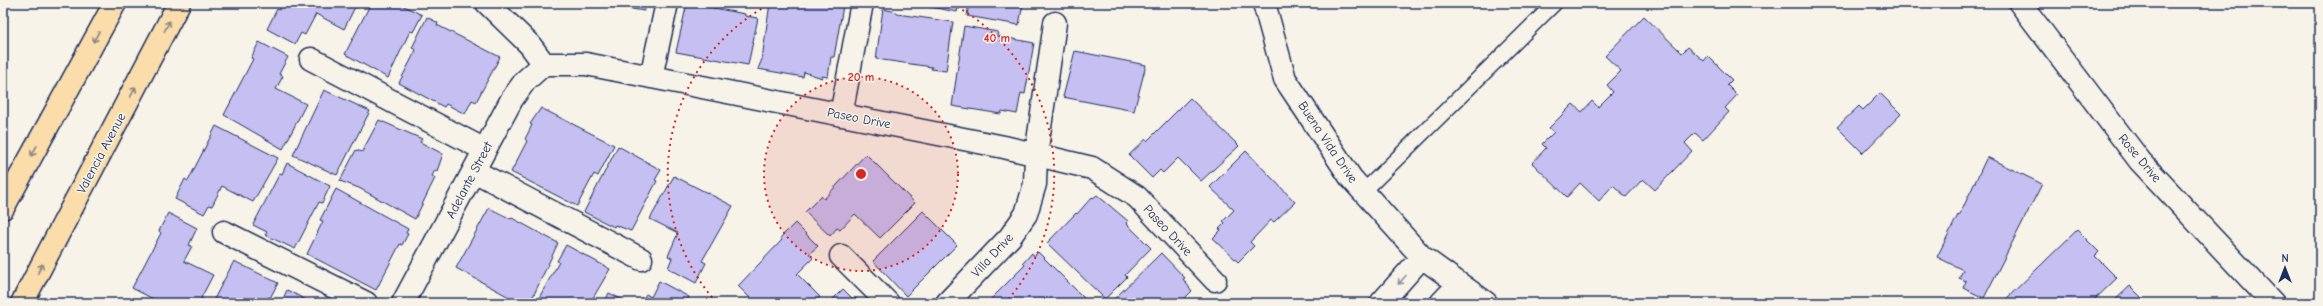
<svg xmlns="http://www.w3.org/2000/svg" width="2323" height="306" font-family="'Comic Neue',sans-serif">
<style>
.building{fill:#c6c0f2;stroke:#1b2f5e}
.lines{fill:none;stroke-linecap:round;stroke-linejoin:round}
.service-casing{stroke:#1b2f5e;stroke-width:17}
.minor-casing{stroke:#1b2f5e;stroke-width:25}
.tertiary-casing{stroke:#1b2f5e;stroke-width:25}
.primary-casing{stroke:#1b2f5e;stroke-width:25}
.service{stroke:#f7f3e8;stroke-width:14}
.minor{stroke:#f7f3e8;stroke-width:22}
.tertiary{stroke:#f7f3e8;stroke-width:22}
.primary{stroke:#faddab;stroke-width:22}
.oneway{stroke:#8a8684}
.oneway2{stroke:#8991a3}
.ring{fill:none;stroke:#d62828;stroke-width:2;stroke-dasharray:2 4}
.labels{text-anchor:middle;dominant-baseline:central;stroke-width:3;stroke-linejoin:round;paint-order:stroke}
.street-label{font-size:13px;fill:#1b2f5e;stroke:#f7f3e8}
.centre{fill:#d62828;stroke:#f7f3e8;stroke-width:2}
.ring-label{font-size:12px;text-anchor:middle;font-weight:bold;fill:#d62828;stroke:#f7f3e8;stroke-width:3;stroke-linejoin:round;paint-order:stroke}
</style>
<rect width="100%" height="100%" fill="#f7f3e8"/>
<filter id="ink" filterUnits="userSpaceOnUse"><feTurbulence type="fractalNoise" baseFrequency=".025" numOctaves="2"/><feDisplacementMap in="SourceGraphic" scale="8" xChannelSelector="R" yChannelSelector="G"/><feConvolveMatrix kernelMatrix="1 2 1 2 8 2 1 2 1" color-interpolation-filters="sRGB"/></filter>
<g filter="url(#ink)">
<path class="building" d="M283,3H360L357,8L355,7L344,29L316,14L305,35L301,33L295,44L267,29L277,9L279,10Z
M371,3H398L422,15L413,32L410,31L388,78L345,54Z
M596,3H645L644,11Z
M687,3L745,14V16L758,18L748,65L676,52Z
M770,3H827L843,6L834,57H831L828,77L822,76V78L804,72L803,77L758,69L762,59Z
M909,3H959L957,12Z
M969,3H1023L1019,25L967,16Z
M883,9L897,12V14L953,22L946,71L931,69L932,67L876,59Z
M1644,16L1682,53L1688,47L1704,61L1708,56L1732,80L1727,85L1737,95L1725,108L1729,112L1703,140L1695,133L1685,143L1692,151L1655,190L1643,179L1626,197L1613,185L1599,201L1580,183L1567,197L1532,163L1546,148L1542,144L1554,132L1549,128L1573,104L1582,112L1592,101L1598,107L1613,92L1607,85L1621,71L1605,56Z
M427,17L438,23L437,25L500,57L476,102L472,100L465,114L446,104L444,107L399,83L416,50L412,48Z
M964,26L998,32L997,36L1034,43L1025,94L1021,93L1017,114L1002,111L1001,114L952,106Z
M259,42L288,57L279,74L283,76L276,89L306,104L283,149L224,115L253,59L251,58Z
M1075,51L1146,65L1134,111L1063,97Z
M324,90L370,111L337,175L293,155Z
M1880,93L1901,114L1863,153L1837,127L1859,106L1863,110Z
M1190,98L1239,146L1201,181L1178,158L1163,173L1160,170L1152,178L1129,155L1146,139L1147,141Z
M541,108L614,145L598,176L594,174L577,206L511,172L527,141L525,139L532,125L530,124Z
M379,120L422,139L420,142L443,154L437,171L435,170L432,176L435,178L415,219L359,188L340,181L356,150L362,152Z
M216,126L278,158L253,202L222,186L212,206L209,205L204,214L175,199L185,179L188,181Z
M618,146L661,170L655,180L657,181L631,231L615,225L614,227L584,212Z
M1246,151L1295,202L1274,222L1271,220L1250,242L1254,246L1238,262L1213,238L1221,230L1219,229L1225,223L1223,221L1234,210L1210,187Z
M866,154L915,203L880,238L855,214L840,230L837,228L830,236L805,212L821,196L824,199Z
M1987,157L2042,184L1984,298L1963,288L1966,281L1959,278L1963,270L1937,257L1958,215L1959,216Z
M287,163L330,186L322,203L319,202L295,249L265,235L267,232L253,225L280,173L282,174Z
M674,176L733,206L702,261L706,263L696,283L668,268L672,258L668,256L678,233L650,219Z
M336,189L408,229L406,233L408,234L402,245L400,244L376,290L307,254L323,221L320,220Z
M1097,195L1128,221L1126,223L1151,248L1125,275L1127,277L1105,299L1047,243L1076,213L1077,214L1092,197L1093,198Z
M489,208L511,219L512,218L558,243L530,303H520L456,268Z
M923,211L957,245L906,296L873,261Z
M168,213L197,228L189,245L192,246L184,261L213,275L201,298L203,299L201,303H161L132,288L161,233L159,231Z
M795,223L818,246L809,254L813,258L797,274L820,297L814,303H755L738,286L782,240L780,238Z
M2077,230L2099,252L2095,256L2117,278L2091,303H2002Z
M566,245L610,269L590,303H536L559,262L557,261Z
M1038,252L1089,303H992L989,301L1025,265L1023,263L1032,253L1034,256Z
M1161,253L1185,278L1183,279L1192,291L1180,303H1110Z
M234,261L278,283L270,298L268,297L265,303H212Z
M659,281L689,297L686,303H641L646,294L651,297Z
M2130,286L2147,303H2112Z
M843,289L853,299L855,298L861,303H829Z
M287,290L312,303H281Z
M609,293L629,303H604Z"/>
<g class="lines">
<defs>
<path id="service" d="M1363,192L1555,3"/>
<path id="minor" d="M487,3L530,45L544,64
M1264,3L1285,79L1351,178L1422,257L1486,303
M311,59L485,150
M544,64H586L1004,147L1092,168L1137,197L1215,280
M651,77L667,3
M841,115L862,3
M474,171L641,259
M224,232L366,303
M841,256L888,303
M403,303L512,99L525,81L544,64
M947,303L1010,237L1026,214L1035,184L1036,155L1055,23
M1381,303L1422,257
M1441,303L1459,284"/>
<path id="tertiary" d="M2020,3L2140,161L2273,303"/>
<path id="primary" d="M3,208L115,3
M22,303L179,3"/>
</defs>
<use href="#service" class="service-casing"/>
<use href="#minor" class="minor-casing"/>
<use href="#tertiary" class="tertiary-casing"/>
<use href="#primary" class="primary-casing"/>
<use href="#service" class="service"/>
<use href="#minor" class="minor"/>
<use href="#tertiary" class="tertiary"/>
<use href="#primary" class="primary"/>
</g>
<defs><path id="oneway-shaft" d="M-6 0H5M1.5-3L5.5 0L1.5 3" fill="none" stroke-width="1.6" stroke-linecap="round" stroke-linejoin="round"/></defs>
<g class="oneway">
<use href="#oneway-shaft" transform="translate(167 26) rotate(-63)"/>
<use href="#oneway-shaft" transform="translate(96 37) rotate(119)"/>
<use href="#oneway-shaft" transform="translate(133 92) rotate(-62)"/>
<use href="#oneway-shaft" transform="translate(34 151) rotate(119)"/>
<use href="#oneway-shaft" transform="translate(40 269) rotate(-62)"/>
</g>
<use class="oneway2" href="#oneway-shaft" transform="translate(1402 280) rotate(132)"/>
</g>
<circle cx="861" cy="174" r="97" fill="#d62828" fill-opacity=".12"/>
<g class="ring">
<circle cx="861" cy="174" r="97"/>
<path d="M716 302A193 193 0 0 1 770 4M952 4A193 193 0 0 1 1006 302"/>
</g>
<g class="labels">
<g class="street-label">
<text transform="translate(859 118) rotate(11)">Paseo Drive</text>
<text transform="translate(1328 142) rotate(56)">Buena Vida Drive</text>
<text transform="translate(101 153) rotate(-62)">Valencia Avenue</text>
<text transform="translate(2140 158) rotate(50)">Rose Drive</text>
<text transform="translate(469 180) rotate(-62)">Adelante Street</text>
<text transform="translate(1168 230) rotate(47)">Paseo Drive</text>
<text transform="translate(992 255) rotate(-47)">Villa Drive</text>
</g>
</g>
<circle cx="861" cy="174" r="6" class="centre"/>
<g class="ring-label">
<text x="997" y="42">40 m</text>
<text x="861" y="81">20 m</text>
</g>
<rect width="2323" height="306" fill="none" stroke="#f7f3e8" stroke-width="16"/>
<rect x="8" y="8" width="2307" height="290" fill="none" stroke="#1b2f5e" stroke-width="1.5" filter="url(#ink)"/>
<g transform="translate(2285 268)" stroke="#f7f3e8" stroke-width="3" paint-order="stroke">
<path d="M0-3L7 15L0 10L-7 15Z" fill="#1b2f5e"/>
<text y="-6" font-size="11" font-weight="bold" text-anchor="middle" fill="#1b2f5e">N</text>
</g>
</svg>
